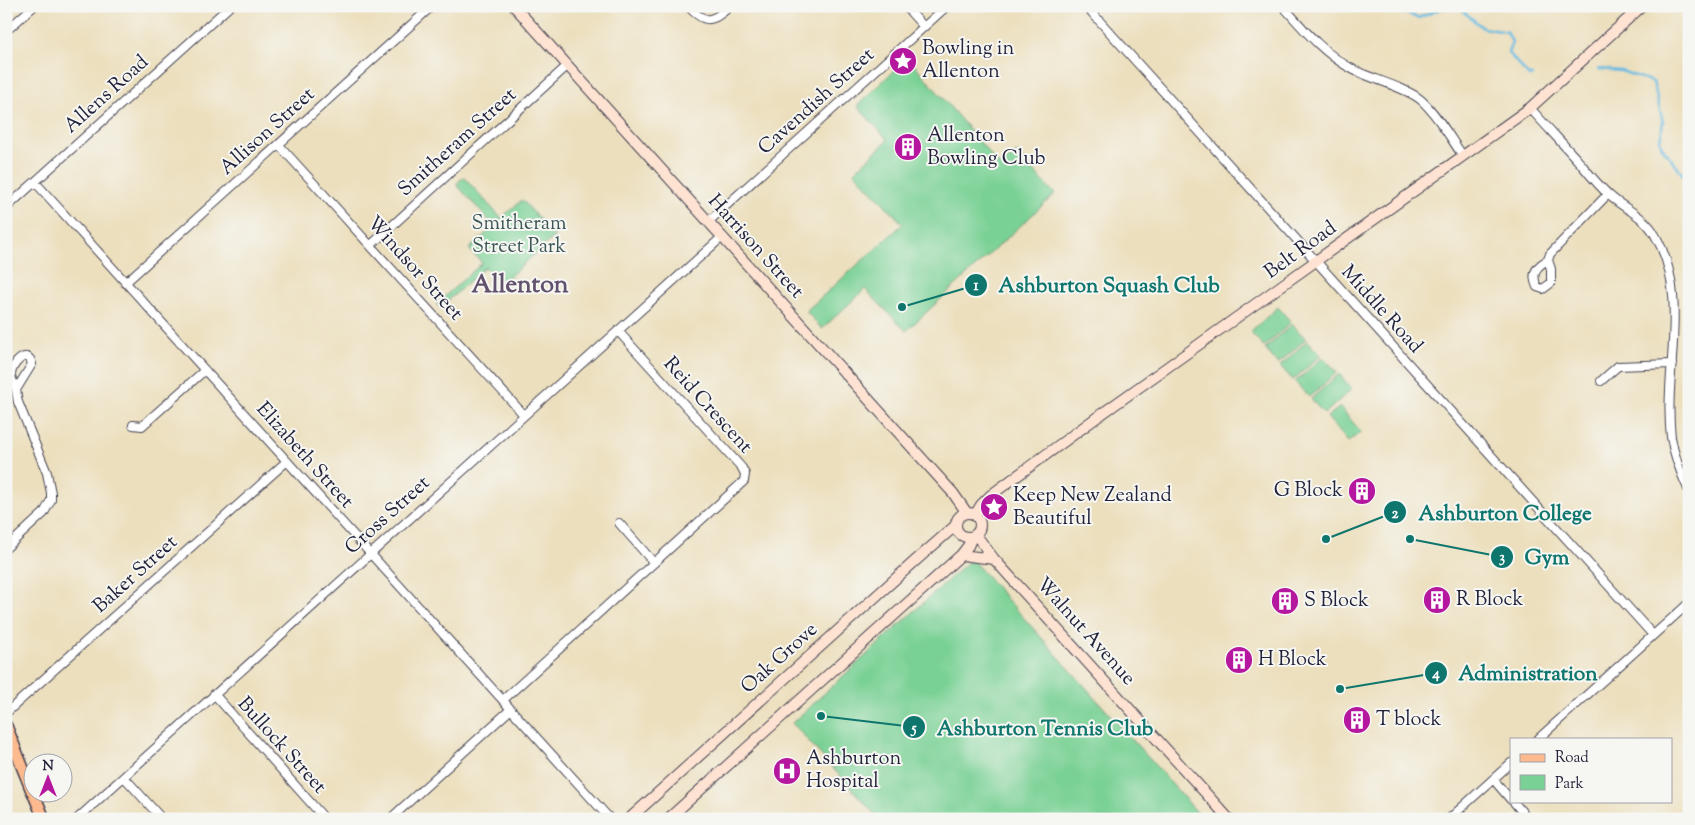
<svg xmlns="http://www.w3.org/2000/svg" width="1695" height="825" font-family="'Sorts Mill Goudy',serif">
<style>
.green{fill:#7ad195;stroke:#4e7a68}
.lines{fill:none;stroke-linecap:round;stroke-linejoin:round}
.stream{stroke:#65bae1;stroke-width:2.5}
.street-casing{stroke:#403e4e;stroke-width:10}
.secondary-casing{stroke:#403e4e;stroke-width:12}
.primary-casing{stroke:#403e4e;stroke-width:14}
.street{stroke:#fff;stroke-width:8}
.secondary{stroke:#fee3d2;stroke-width:10}
.primary{stroke:#fcba8e;stroke-width:11}
.labels{text-anchor:middle;dominant-baseline:central;stroke-width:4;stroke-linejoin:round;paint-order:stroke}
.poi-label{font-size:20px;fill:#22223b;stroke:#f6f6f2;text-anchor:start}
.street-label{font-size:20px;fill:#22223b;stroke:#f6f6f2}
.park-label{font-size:20px;fill:#3c5756;stroke:#f6f6f2}
.district-label{font-size:25px;font-weight:bold;fill:#63526e;stroke:#f6f6f2}
.leader{fill:none;stroke:#0f766e;stroke-width:2}
.callout-dot{fill:#0f766e;stroke:#f6f6f2;stroke-width:2}
.mark-label{font-size:15px;text-anchor:middle;font-weight:bold;fill:#fff}
.callout-label{font-size:21px;text-anchor:middle;font-weight:bold;fill:#0f766e;stroke:#f6f6f2;stroke-width:4;stroke-linejoin:round;paint-order:stroke}
</style>
<rect width="100%" height="100%" fill="#f6f6f2"/>
<filter id="ink" filterUnits="userSpaceOnUse"><feTurbulence type="fractalNoise" baseFrequency=".02" numOctaves="2"/><feDisplacementMap in="SourceGraphic" scale="10" xChannelSelector="R" yChannelSelector="G"/><feConvolveMatrix kernelMatrix="1 2 1 2 8 2 1 2 1" color-interpolation-filters="sRGB"/></filter>
<filter id="wash" filterUnits="userSpaceOnUse"><feTurbulence type="fractalNoise" baseFrequency=".0096" numOctaves="4" result="noise"/><feDisplacementMap in="SourceGraphic" scale="20" xChannelSelector="R" yChannelSelector="G"/><feGaussianBlur stdDeviation="1.12" result="paint"/><feColorMatrix in="noise" values="0 0 0 0 0 0 0 0 0 0 0 0 0 0 0 0 0 1.4 0 .05"/><feComposite in="paint" operator="in"/></filter>
<g filter="url(#wash)">
<rect width="100%" height="100%" fill="#ecdfbd"/>
<path class="green" d="M908,57L1000,166L1017,153L1055,194L906,331L865,289L822,329L806,311L903,224L854,172L888,140L857,106Z
M464,177L501,218L522,200L555,236L501,284L485,267L440,308L436,304L482,263L469,249L494,226L456,184Z
M1278,307L1291,322L1264,347L1250,332Z
M1292,324L1306,339L1278,364L1265,349Z
M1307,341L1321,355L1293,380L1280,366Z
M1323,357L1337,372L1309,397L1295,382Z
M1339,374L1352,389L1324,414L1311,399Z
M1340,407L1361,432L1348,442L1327,417Z
M968,562H974L1203,819H879L792,723Z"/>
<g class="lines">
<path class="stream" d="M1395,6L1398,10L1418,18L1447,6
M1457,6L1483,28L1507,32L1512,42L1508,53L1529,76H1532
M1599,69L1621,71L1653,82L1663,122L1660,141L1662,147L1687,180L1689,191"/>
</g>
</g>
<g filter="url(#ink)">
<g class="lines">
<defs>
<path id="street" d="M688,6C705,25 713,22 730,6
M905,6L924,27
M1086,6L1653,635
M1283,6C1304,30 1325,55 1354,70C1372,79 1407,88 1421,100C1437,114 1451,139 1463,156
M6,31L34,6
M1530,108C1547,127 1564,145 1581,164C1590,175 1599,186 1609,195C1624,209 1645,216 1655,235C1691,297 1663,370 1671,437C1674,456 1681,474 1689,491
M279,145L524,415
M35,182L610,819
M6,208L230,6
M708,222L947,6
M371,245L567,66
M1548,260C1536,266 1531,274 1537,287L1543,289L1551,283V269L1548,260L1550,254L1608,194
M125,283L432,6
M1601,381L1618,366L1672,364
M133,425L142,426L205,370
M619,523L654,563
M6,548L44,513L51,500V493L47,473L18,402C17,398 17,394 16,390C15,385 11,379 11,375C11,364 28,347 32,364L16,390
M214,694L325,819
M503,700L744,481L745,474L742,468L618,331
M6,713L287,461
M1538,739L1689,603
M124,777L162,819
M1493,779L1511,800
M1513,801L1528,819
M77,819L722,237
M390,819L511,709
M1449,819L1511,763"/>
<path id="secondary" d="M514,6L953,493L967,513
M956 525a12 12 0 1 1 24 0a12 12 0 1 1-24 0Z
M975,515L981,505L991,495L1096,418L1530,108L1642,6
M976,535L994,559L1229,819
M961,555L994,559
M629,819L914,562L955,526
M668,819L961,555L968,546L972,537"/>
<path id="primary" d="M6,726L32,791
M33,792L44,819"/>
</defs>
<use href="#street" class="street-casing"/>
<use href="#secondary" class="secondary-casing"/>
<use href="#primary" class="primary-casing"/>
<use href="#street" class="street"/>
<use href="#secondary" class="secondary"/>
<use href="#primary" class="primary"/>
</g>
</g>
<defs>
<symbol id="sight-disc" viewBox="-11 -11 22 22"><circle r="9.5" fill="#b5179e" stroke="#f6f6f2"/><path d="M0-6L1.8-2.2L6-1.7L2.9 1.2L3.7 5.4L0 3.3L-3.7 5.4L-2.9 1.2L-6-1.7L-1.8-2.2Z" fill="#fff"/></symbol>
<symbol id="building-disc" viewBox="-11 -11 22 22"><circle r="9.5" fill="#b5179e" stroke="#f6f6f2"/><path d="M-4-6H4V6H1V3H-1V6H-4ZM-2.5-4.3h1.7v1.8h-1.7ZM.8-4.3h1.7v1.8H.8ZM-2.5-1h1.7V.8h-1.7ZM.8-1h1.7V.8H.8Z" fill="#fff"/></symbol>
<symbol id="hospital-disc" viewBox="-11 -11 22 22"><circle r="9.5" fill="#b5179e" stroke="#f6f6f2"/><path d="M-5-5h3v3.5h4V-5h3V5h-3V1.5h-4V5h-3Z" fill="#fff"/></symbol>
</defs>
<g fill-rule="evenodd">
<use href="#sight-disc" x="887" y="45" width="32" height="32"/>
<use href="#building-disc" x="892" y="131" width="32" height="32"/>
<use href="#building-disc" x="1346" y="475" width="32" height="32"/>
<use href="#sight-disc" x="978" y="491" width="32" height="32"/>
<use href="#building-disc" x="1421" y="584" width="32" height="32"/>
<use href="#building-disc" x="1269" y="585" width="32" height="32"/>
<use href="#building-disc" x="1223" y="644" width="32" height="32"/>
<use href="#building-disc" x="1341" y="704" width="32" height="32"/>
<use href="#hospital-disc" x="771" y="755" width="32" height="32"/>
</g>
<g class="labels">
<g class="poi-label">
<text x="922" y="49">Bowling in<tspan x="922" dy="23">Allenton</tspan></text>
<text x="927" y="136">Allenton<tspan x="927" dy="23">Bowling Club</tspan></text>
<text x="1343" y="491" text-anchor="end">G Block</text>
<text x="1013" y="496">Keep New Zealand<tspan x="1013" dy="23">Beautiful</tspan></text>
<text x="1456" y="600">R Block</text>
<text x="1304" y="601">S Block</text>
<text x="1258" y="660">H Block</text>
<text x="1376" y="720">T block</text>
<text x="806" y="759">Ashburton<tspan x="806" dy="23">Hospital</tspan></text>
</g>
<g class="street-label">
<text transform="translate(107 95) rotate(-42)">Allens Road</text>
<text transform="translate(817 102) rotate(-42)">Cavendish Street</text>
<text transform="translate(268 132) rotate(-42)">Allison Street</text>
<text transform="translate(458 143) rotate(-42)">Smitheram Street</text>
<text transform="translate(755 247) rotate(48)">Harrison Street</text>
<text transform="translate(1301 251) rotate(-36)">Belt Road</text>
<text transform="translate(414 269) rotate(48)">Windsor Street</text>
<text transform="translate(1381 310) rotate(48)">Middle Road</text>
<text transform="translate(707 406) rotate(48)">Reid Crescent</text>
<text transform="translate(304 456) rotate(48)">Elizabeth Street</text>
<text transform="translate(388 516) rotate(-42)">Cross Street</text>
<text transform="translate(136 575) rotate(-42)">Baker Street</text>
<text transform="translate(1085 632) rotate(48)">Walnut Avenue</text>
<text transform="translate(780 659) rotate(-42)">Oak Grove</text>
<text transform="translate(281 746) rotate(48)">Bullock Street</text>
</g>
<g class="park-label">
<text x="519" y="224">Smitheram<tspan x="519" dy="23">Street Park</tspan></text>
</g>
<g class="district-label">
<text x="520" y="286">Allenton</text>
</g>
</g>
<path class="leader" d="M902 307L976 285M1326 539L1395 512M1410 539L1502 557M1340 689L1436 673M821 716L914 727"/>
<g class="callout-dot">
<circle cx="902" cy="307" r="5"/>
<circle cx="1326" cy="539" r="5"/>
<circle cx="1410" cy="539" r="5"/>
<circle cx="1340" cy="689" r="5"/>
<circle cx="821" cy="716" r="5"/>
<circle cx="976" cy="285" r="12"/>
<circle cx="1395" cy="512" r="12"/>
<circle cx="1502" cy="557" r="12"/>
<circle cx="1436" cy="673" r="12"/>
<circle cx="914" cy="727" r="12"/>
</g>
<g class="mark-label">
<text x="976" y="290">1</text>
<text x="1395" y="518">2</text>
<text x="1502" y="562">3</text>
<text x="1436" y="678">4</text>
<text x="914" y="733">5</text>
</g>
<g class="callout-label">
<text x="1109" y="292">Ashburton Squash Club</text>
<text x="1505" y="520">Ashburton College</text>
<text x="1547" y="564">Gym</text>
<text x="1528" y="680">Administration</text>
<text x="1045" y="735">Ashburton Tennis Club</text>
</g>
<rect width="1695" height="825" fill="none" stroke="#f6f6f2" stroke-width="25"/>
<rect x="1510" y="738" width="162" height="65" fill="#f6f6f2" stroke="#a1a1a9"/>
<rect x="1520" y="754" width="25" height="8" fill="#fcba8e" stroke="#a1a1a9"/>
<text x="1555" y="762" font-size="15" fill="#22223b">Road</text>
<rect x="1520" y="775" width="25" height="15" fill="#7ad195" stroke="#a1a1a9"/>
<text x="1555" y="788" font-size="15" fill="#22223b">Park</text>
<g transform="translate(48 778)"><circle r="24" fill="#f6f6f2" stroke="#a1a1a9"/>
<path d="M0-4L9 19L0 12L-9 19Z" fill="#b5179e"/>
<text y="-8" font-size="14" font-weight="bold" text-anchor="middle" fill="#22223b">N</text>
</g>
</svg>
